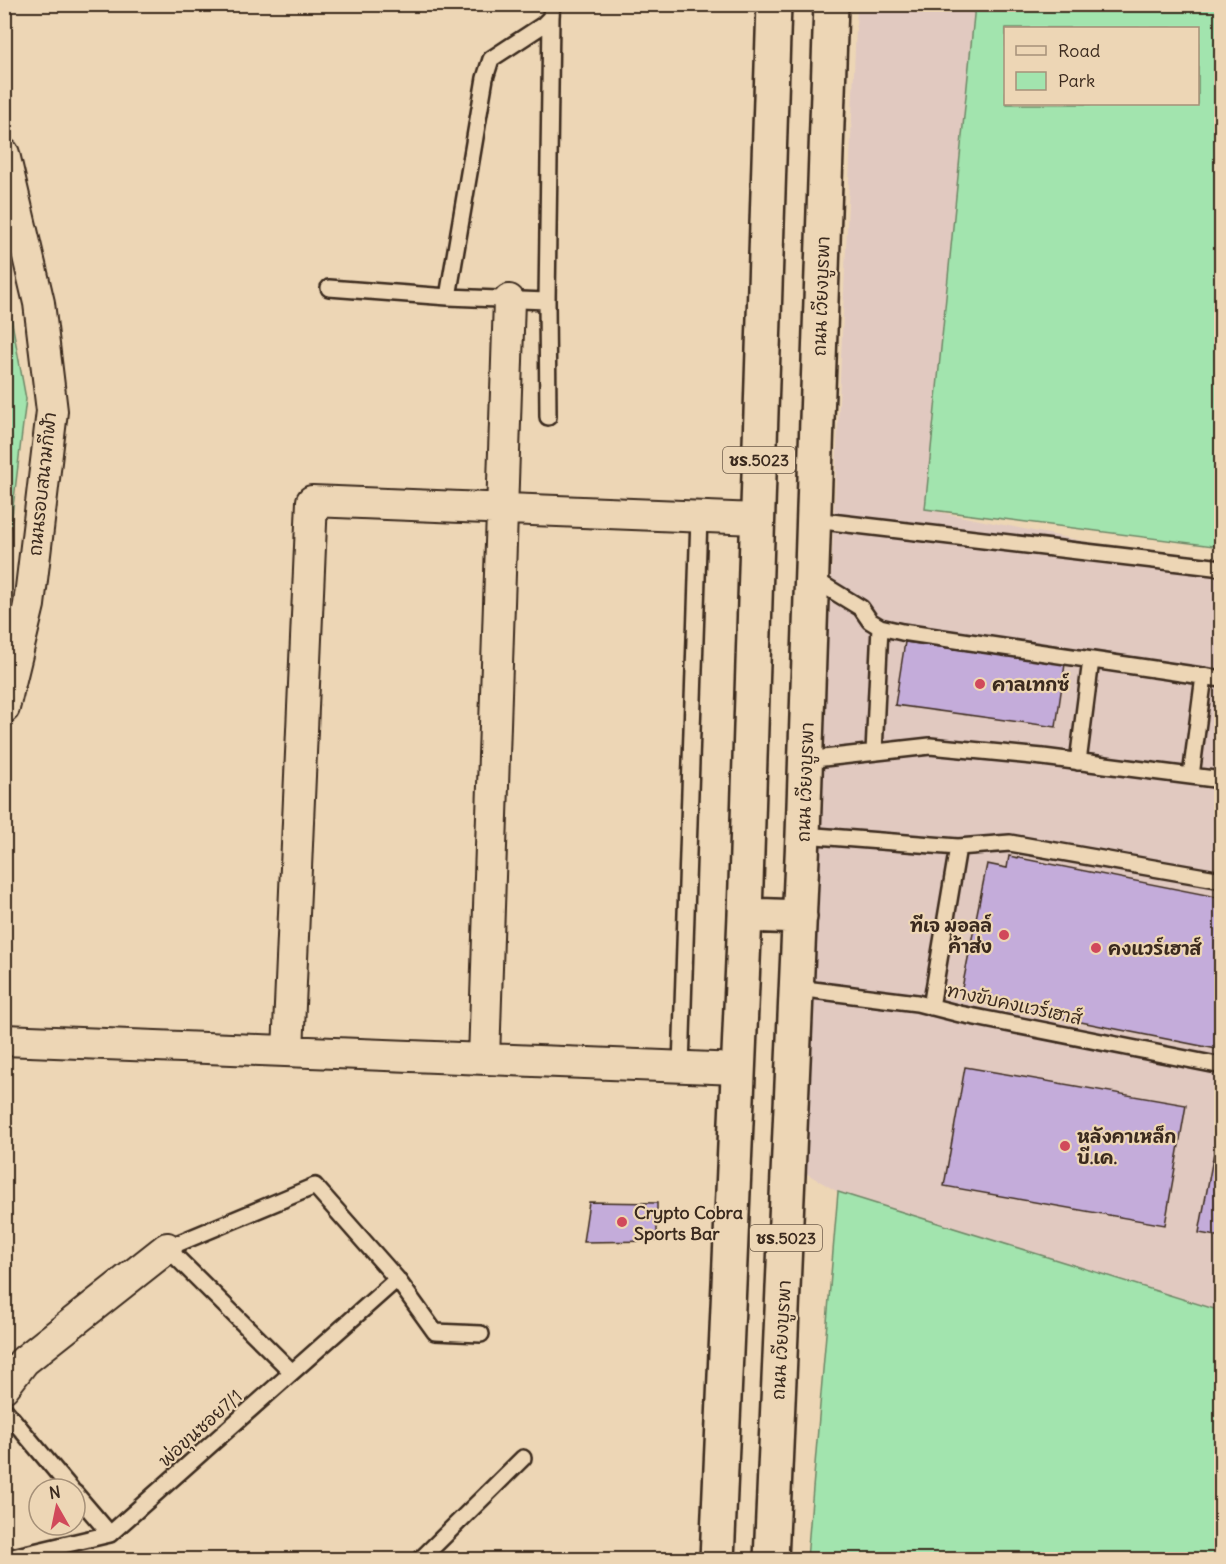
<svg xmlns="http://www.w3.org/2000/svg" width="1226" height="1564" font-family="Delius,'Playpen Sans Thai',sans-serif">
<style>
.built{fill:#e1c9c0}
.green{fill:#a2e4ae;stroke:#6e8766;stroke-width:1.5;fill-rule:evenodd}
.building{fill:#c4acda;stroke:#3b2a1e;stroke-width:1.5}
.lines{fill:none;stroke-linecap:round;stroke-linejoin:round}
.service-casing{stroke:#3b2a1e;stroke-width:20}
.minor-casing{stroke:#3b2a1e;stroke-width:34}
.primary-casing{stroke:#3b2a1e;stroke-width:38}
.service{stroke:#edd6b5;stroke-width:15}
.minor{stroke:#edd6b5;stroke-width:30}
.primary{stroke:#edd6b5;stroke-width:33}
.poi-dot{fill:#d1495b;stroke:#edd6b5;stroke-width:2}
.labels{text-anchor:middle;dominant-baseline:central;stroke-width:4.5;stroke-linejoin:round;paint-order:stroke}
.shield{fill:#edd6b5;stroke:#705e4b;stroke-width:1.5}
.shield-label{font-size:16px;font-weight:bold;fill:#3b2a1e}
.street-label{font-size:18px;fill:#3b2a1e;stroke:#edd6b5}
.poi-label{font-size:18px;font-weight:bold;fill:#3b2a1e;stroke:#edd6b5;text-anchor:start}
</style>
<rect width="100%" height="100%" fill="#edd6b5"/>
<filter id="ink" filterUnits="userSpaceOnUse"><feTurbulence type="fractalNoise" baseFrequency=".0167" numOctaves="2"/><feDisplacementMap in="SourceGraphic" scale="12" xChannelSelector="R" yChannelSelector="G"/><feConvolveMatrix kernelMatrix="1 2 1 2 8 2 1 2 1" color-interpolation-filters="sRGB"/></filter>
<g filter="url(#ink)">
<path class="built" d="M857,5H975L925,509L1221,569V1311L838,1192L804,1172Z"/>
<path class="green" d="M975,5H1221V547L925,509ZM1006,28H1198V104H1006Z
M5,284L26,399L5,574Z
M838,1192L1221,1311V1559H807Z"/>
<path class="building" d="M905,642L1065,664L1056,727L895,705Z
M1009,856L1222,898V1050L960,998L987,864L1007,868Z
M965,1067L1186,1105L1165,1225L944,1186Z
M1221,1115H1222V1237L1199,1233Z
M589,1202L657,1203V1241L583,1242Z"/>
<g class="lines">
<defs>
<path id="service" d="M329,288L448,297L485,78L491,59L543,25L551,17L552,4
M448,297L547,301L551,17
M547,301L548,417
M814,520L1222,568
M812,578L861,608L870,621L880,627L902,632L1222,679
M874,752L880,627
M806,760L930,746L1043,757L1222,780
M1078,762L1091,660
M1191,776L1204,676
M803,835L958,847L1010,843L1222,880
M797,988L917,1003L960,1014L1222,1066
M931,1007L958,847
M681,1067L699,517
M292,1372L167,1248L315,1186L397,1279L435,1332L481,1334
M4,1409L71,1489
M75,1493L110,1534
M4,1559L110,1534L397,1279
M420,1560L523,1458"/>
<path id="minor" d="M4,154L39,303L52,411L29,605L4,708
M4,1040L738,1069
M288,1051L312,501L757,519
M484,1059L509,300
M4,1387L24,1361L167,1248"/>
<path id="primary" d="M745,915L800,917
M717,1560L745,915L774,4
M771,1560L803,835L831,4"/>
</defs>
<use href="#service" class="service-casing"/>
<use href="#minor" class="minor-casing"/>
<use href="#primary" class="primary-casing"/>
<use href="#service" class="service"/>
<use href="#minor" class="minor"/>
<use href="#primary" class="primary"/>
</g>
</g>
<g class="poi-dot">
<circle cx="980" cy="684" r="6"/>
<circle cx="1004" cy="935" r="6"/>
<circle cx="1096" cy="948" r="6"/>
<circle cx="1065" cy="1146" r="6"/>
<circle cx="622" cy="1222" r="6"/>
</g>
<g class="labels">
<g class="shield">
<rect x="723" y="447" width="72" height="26" rx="4.5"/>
<rect x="750" y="1225" width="72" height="26" rx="4.5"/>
</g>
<g class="shield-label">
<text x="759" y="460">ชร.5023</text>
<text x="786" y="1238">ชร.5023</text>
</g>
<g class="street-label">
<text transform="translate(821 296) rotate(-88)">ถนน เวียงบูรพา</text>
<text transform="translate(42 484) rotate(-84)">ถนนรอบสนามกีฬา</text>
<text transform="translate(805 782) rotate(-88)">ถนน เวียงบูรพา</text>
<text transform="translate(1014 1004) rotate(12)">ทางขับคงแวร์เฮาส์</text>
<text transform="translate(781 1340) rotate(-87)">ถนน เวียงบูรพา</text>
<text transform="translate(200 1428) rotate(-42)">พ่อขุนซอย7/1</text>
</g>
<g class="poi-label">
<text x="992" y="684">คาลเทกซ์</text>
<text x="992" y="925" text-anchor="end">ทีเจ มอลล์<tspan x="992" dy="21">ค้าส่ง</tspan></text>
<text x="1108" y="948">คงแวร์เฮาส์</text>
<text x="1077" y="1136">หลังคาเหล็ก<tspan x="1077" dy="21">บี.เค.</tspan></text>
<text x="634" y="1212">Crypto Cobra<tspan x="634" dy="21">Sports Bar</tspan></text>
</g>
</g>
<rect width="1226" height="1564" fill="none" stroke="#edd6b5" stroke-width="24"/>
<rect x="12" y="12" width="1202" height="1540" fill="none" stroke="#3b2a1e" stroke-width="2" filter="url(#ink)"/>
<rect x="1004" y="27" width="195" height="78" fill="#edd6b5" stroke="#a69179" stroke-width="1.5"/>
<rect x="1016" y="46" width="30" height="9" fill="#edd6b5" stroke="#a69179" stroke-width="1.5"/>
<text x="1058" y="57" font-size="18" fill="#3b2a1e">Road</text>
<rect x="1016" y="72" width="30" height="18" fill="#a2e4ae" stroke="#a69179" stroke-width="1.5"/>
<text x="1058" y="87" font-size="18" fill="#3b2a1e">Park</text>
<g transform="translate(57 1507) rotate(351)"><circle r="28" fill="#edd6b5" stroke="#a69179" stroke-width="1.5"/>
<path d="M0-4.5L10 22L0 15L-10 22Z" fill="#d1495b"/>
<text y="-9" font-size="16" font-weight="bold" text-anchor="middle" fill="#3b2a1e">N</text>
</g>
</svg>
